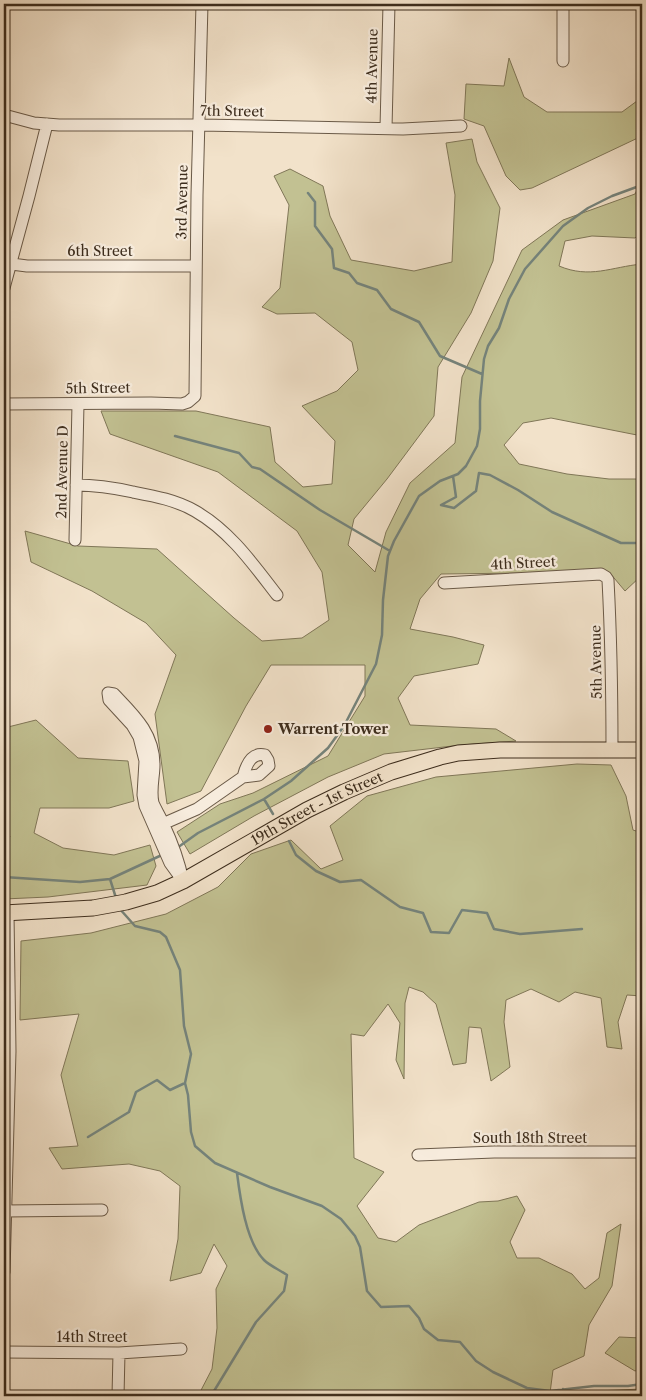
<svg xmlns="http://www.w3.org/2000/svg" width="646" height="1400" font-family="'Libre Caslon Text',serif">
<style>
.green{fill:#c2c192;stroke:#807758}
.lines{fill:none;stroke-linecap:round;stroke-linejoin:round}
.stream{stroke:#75837b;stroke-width:2.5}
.minor-casing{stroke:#6a5a48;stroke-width:13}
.major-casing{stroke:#3d2d1d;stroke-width:17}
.minor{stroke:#f7ecdd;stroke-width:11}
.major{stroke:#f2e2ca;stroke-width:15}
.poi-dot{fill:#8f2418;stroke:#f7ecdd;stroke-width:2}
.labels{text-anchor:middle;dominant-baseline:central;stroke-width:4.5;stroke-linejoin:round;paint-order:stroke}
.street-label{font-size:14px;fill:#3d2d1d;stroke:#f7ecdd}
.poi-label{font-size:14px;font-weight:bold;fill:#3d2d1d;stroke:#f7ecdd;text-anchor:start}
</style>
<rect width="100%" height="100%" fill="#f2e2ca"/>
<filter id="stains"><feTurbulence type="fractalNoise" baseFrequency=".004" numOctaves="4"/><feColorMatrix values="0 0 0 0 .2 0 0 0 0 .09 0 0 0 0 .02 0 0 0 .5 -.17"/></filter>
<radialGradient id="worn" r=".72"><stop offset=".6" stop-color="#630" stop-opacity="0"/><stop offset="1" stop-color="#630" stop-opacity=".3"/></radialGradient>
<path class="green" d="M509,58L524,97L547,112H622L637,101L642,84V136L532,188L520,190L506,176L484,126L464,119L466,84L504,86Z
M472,139L477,162L500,208L493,261L471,313L438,367L434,416L387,479L354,519L348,545L375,572L386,532L410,483L455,443L462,377L522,250L563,220L635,194L642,180V232L635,238L592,236L565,241L559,266C590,279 611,267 642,264V436L551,418L523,423L504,445L519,464L567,474L609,479H642V575L625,591L609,572L441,574L420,599L410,629L453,637L484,645L478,664L414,676L398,698L410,725L496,729L516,741L461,745L384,754L328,777L254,816L190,854L177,832L220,804L253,793L328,756L365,696V665H271L246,706L201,791L167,804L155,714L176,655L146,623L92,591L31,562L25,531L78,546L157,549L234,618L262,641L302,638L329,620L322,572L297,531L218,472L110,434L101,411H196L270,427L275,462L303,487L332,484L335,441L302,406L337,391L358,370L352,342L315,313L277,314L262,307L280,288L289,205L274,176L290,169L323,186L330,216L351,260L414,271L452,262L455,195L446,143Z
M36,720L78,758L128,761L134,801L109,808H40L34,833L63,848L114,855L150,845L156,866L147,885L48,897L4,899V840L10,837L4,819V728Z
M577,764L611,765L626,796L633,830L642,833V913L637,926L642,931V996L627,995L618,1022L622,1049L607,1047L601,998L575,992L559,1002L531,989L506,1000L504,1022L510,1067L491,1081L481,1028L469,1027L466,1063L453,1065L436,1004L423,992L409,987L405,1003L404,1079L396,1060L400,1023L388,1004L364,1036L351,1034L354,1158L384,1172L357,1206L378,1238L396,1242L419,1225L479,1202L498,1201L517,1196L525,1210L510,1242L517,1258H539L572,1274L585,1289L599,1278L607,1233L621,1224L612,1286L589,1325L584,1356L553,1370L550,1393L642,1389V1396H198L212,1369L217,1328L216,1289L227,1266L214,1244L201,1273L170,1281L178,1239L180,1186L160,1171L129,1164L62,1169L49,1148L78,1146L61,1075L79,1014L20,1020L21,941L91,933L166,914L218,887L251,854L291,840L321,869L343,860L330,826L367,796L436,777Z
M619,1337L642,1338V1369L635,1371L605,1353Z"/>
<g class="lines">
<path class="stream" d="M308,193L315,202V226L332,249L334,268L349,273L357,283L377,290L391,309L419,322L440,356L482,374
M175,436L239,453L252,467L260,469L320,510L390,551
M453,476L456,497L441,505L454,508L476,491L479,473L490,475L518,490L552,512L621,543H642
M264,799L273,814
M289,841L296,855L316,871L340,882L361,880L400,907L423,913L431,932L449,933L462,910L487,913L494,929L520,934L582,929
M177,848L198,833L264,799L291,781L328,748L344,726L376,664L382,635L383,600L388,556L394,541L419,496L440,481L458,474L466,466L477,446L480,429V401L484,359L488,346L499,328L509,299L525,269L563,226L588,208L612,196L642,185
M4,877L80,882L110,879L164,854
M110,879L116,898
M119,908L135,926L160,932L166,937L180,970L184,1026L191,1054L185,1083L188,1095L191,1132L195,1146L215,1163L270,1187L322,1206L341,1219L355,1236L360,1247L367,1291L381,1307L409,1306L419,1318L424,1329L438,1340L460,1342L476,1361L493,1372L527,1388L550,1391L594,1386H628L642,1384
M88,1137L129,1112L136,1092L157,1080L170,1090L185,1083
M563,1389L565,1396
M211,1396L256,1322L284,1291L287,1275C280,1270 270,1266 264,1260C246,1242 240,1197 237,1173"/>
<defs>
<path id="minor" d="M563,4V61
M4,115L34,123L59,125H199L403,129L461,126
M386,128L389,4
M4,263L27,266H196
M4,288L29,196L47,124
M4,404L151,403L182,404L188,402L195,396L197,195L202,4
M76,485C95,485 115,488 133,492C154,496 176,500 195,511C230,531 253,564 277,595
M75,540L78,404
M444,583L601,574L606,577L608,580C611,637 612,693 612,750
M108,693L114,694C134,715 154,733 154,765C154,777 150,790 153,803C156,810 160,816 163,823C172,842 179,861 183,881L170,863L145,806L143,795L145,761L139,737L132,725L109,700Z
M158,826L197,809L243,777L259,775L269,766L268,760L265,755C251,752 246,765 243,777
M418,1155L494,1152H642
M5,1211L102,1210
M4,1272L10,1051L8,914
M4,1352L119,1353L181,1349
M118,1396L119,1353"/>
<g id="major">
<path id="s1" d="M4,913L93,908L126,902L157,893L183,881L307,810L344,792L391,772L440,757L458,753L500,750H642"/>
</g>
</defs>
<use href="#minor" class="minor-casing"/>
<use href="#major" class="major-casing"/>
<use href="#minor" class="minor"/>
<use href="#major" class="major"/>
</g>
<circle class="poi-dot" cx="268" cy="729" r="5"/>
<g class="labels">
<g class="street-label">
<text transform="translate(372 66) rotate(-89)">4th Avenue</text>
<text transform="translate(232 111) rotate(1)">7th Street</text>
<text transform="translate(182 202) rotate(-89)">3rd Avenue</text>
<text x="100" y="251">6th Street</text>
<text transform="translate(98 388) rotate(-1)">5th Street</text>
<text transform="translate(62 472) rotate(-89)">2nd Avenue D</text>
<text transform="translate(523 563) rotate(-3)">4th Street</text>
<text transform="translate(596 662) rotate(-91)">5th Avenue</text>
<text stroke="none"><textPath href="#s1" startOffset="336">19th Street - 1st Street</textPath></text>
<text x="530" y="1138">South 18th Street</text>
<text x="92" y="1337">14th Street</text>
</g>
<g class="poi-label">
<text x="278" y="729">Warrent Tower</text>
</g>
</g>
<rect width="646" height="1400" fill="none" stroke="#f2e2ca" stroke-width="20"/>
<rect x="5" y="5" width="636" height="1390" fill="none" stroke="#3d2d1d" stroke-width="2.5"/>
<rect x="10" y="10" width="626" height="1380" fill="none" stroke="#3d2d1d"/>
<rect width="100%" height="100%" filter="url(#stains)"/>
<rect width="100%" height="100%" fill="url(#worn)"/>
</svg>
